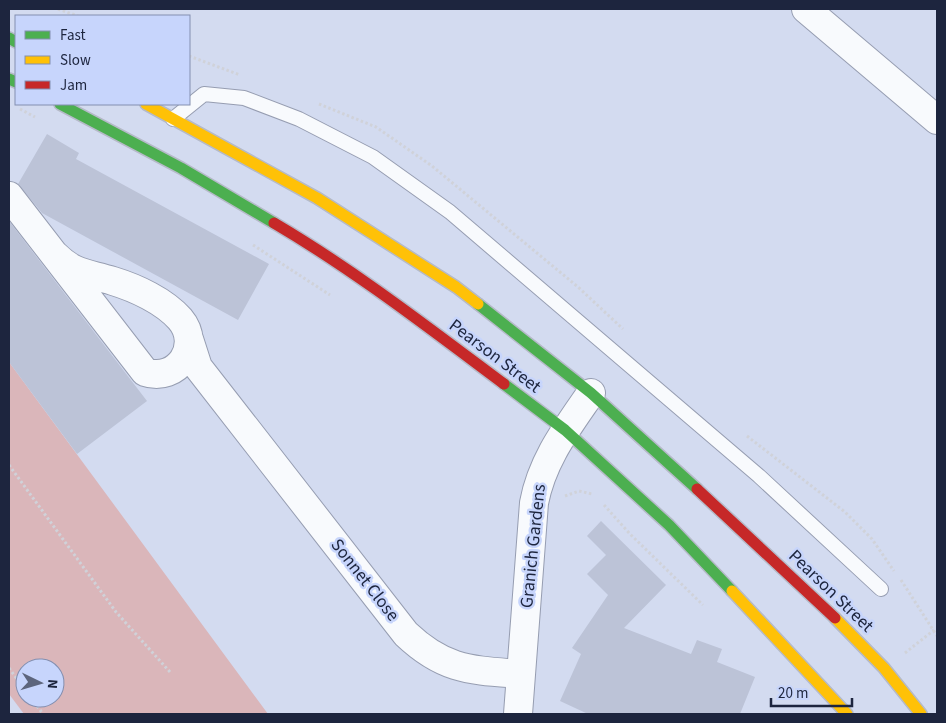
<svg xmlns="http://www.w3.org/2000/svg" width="946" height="723" font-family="'Source Sans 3',sans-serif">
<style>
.green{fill:#dab6ba;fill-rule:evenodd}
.building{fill:#bcc3d7}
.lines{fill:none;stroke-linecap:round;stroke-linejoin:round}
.lane-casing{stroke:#969db1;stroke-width:16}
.street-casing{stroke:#969db1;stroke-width:30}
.fast-casing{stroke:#b5bac8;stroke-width:14}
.slow-casing{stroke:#b5bac8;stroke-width:14}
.jam-casing{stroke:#b5bac8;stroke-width:14}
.path{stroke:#d0d2d9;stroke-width:3;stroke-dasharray:2.5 2.5;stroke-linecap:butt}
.lane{stroke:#f8fafd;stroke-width:14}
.street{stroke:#f8fafd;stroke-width:28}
.fast{stroke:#4caf50;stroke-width:11}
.slow{stroke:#ffc107;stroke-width:11}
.jam{stroke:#c62828;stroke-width:11}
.labels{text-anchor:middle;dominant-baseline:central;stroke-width:5;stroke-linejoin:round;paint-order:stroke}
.street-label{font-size:18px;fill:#1d253e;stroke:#c7d5fc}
</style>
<rect width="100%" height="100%" fill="#d3dbf0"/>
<path class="green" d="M9,362L268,714H24L9,694ZM25,668H55V698H25Z"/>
<path class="building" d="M47,134L79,153L76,159L269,264L238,320L42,213L18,184Z
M9,221L147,401L77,454L9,362Z
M601,521L666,585L624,628L691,654L697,640L722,649L717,662L755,677L740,714H588L560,701L581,654L572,648L608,595L587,574L606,555L587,536Z"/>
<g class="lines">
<defs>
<path id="lane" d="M173,119L204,94L244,98L299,119L373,157L450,212L759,476L881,589"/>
<path id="street" d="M806,9L937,120
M9,196C54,254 99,313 145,372C177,383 203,346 180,319C164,301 136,288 113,281C88,273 75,275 55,255
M189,339L198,367L406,634C444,670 470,670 520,674
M518,714L534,503C542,460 567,428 591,393"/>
<path id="fast" d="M9,38L16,42
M9,79L16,82
M60,104L181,168L274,223
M478,304L591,393L697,489
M504,384L565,430L669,525L732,591"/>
<path id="slow" d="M146,104L317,198L456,287L478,304
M732,591L847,714
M835,618L884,668L921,714"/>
<path id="jam" d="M274,223C354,270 429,328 504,384
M697,489L835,618"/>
</defs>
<use href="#lane" class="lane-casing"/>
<use href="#street" class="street-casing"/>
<use href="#fast" class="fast-casing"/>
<use href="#slow" class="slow-casing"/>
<use href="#jam" class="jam-casing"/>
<path class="path" d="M58,9L78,16
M189,56L240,75
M319,104L376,127L432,166L578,287L623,329
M20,109L35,117
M253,245L330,295
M747,436L845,512L872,539L894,571
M9,465L116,612L170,672
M565,496L579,491L592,494
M604,505L630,534L703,605
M901,580L937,636
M905,653L934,630
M9,668L25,690
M31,698L43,714"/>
<use href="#lane" class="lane"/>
<use href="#street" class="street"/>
<use href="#fast" class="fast"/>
<use href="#slow" class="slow"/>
<use href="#jam" class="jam"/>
</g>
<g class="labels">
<g class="street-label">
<text transform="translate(495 356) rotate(37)">Pearson Street</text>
<text transform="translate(533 546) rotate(-84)">Granich Gardens</text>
<text transform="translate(365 580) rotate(52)">Sonnet Close</text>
<text transform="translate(831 591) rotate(44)">Pearson Street</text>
</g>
</g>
<rect width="946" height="723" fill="none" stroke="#1d253e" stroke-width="20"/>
<rect x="15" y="15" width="175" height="90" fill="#c7d5fc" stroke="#838fb0"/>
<rect x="25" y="31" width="25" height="8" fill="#4caf50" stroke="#838fb0"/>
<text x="60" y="40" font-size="15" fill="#1d253e">Fast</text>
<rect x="25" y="56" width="25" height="8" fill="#ffc107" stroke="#838fb0"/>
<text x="60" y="65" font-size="15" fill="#1d253e">Slow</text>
<rect x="25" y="81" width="25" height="8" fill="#c62828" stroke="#838fb0"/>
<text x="60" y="90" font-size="15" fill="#1d253e">Jam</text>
<g transform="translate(40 683) rotate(95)"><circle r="24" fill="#c7d5fc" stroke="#838fb0"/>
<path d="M0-4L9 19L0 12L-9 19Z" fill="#5d657c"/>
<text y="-8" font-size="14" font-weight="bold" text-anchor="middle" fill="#1d253e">N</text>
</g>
<path d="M771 698v8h81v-8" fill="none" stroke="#1d253e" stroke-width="2.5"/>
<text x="778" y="698" font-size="15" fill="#1d253e" stroke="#c7d5fc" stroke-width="4" paint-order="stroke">20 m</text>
</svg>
